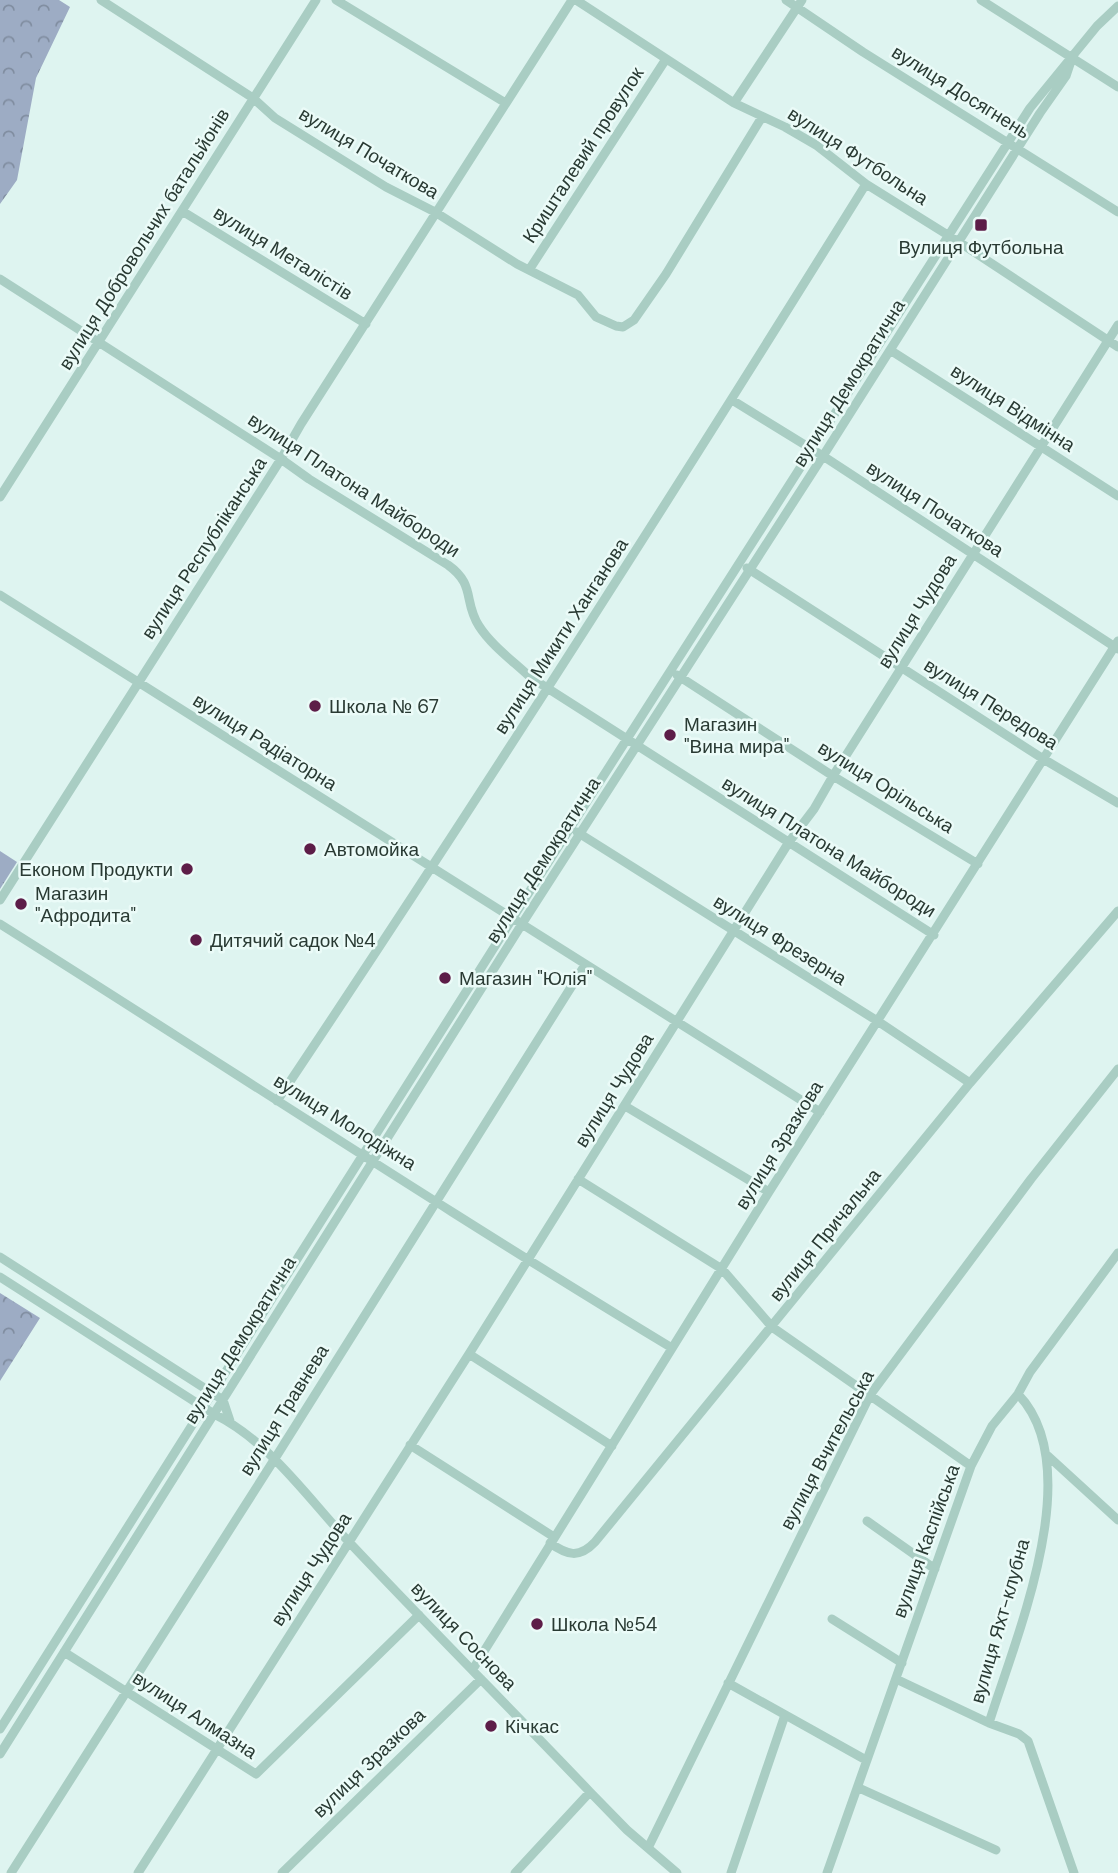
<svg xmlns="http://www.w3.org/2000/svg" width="1118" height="1873" font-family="'DM Sans',sans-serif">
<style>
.grass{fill:url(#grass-tufts)}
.forest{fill:url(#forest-crowns)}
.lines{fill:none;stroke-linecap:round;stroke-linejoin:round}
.minor{stroke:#a9cdc3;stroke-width:9}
.poi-dot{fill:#5d1d48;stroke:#ebfbf8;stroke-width:2.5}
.labels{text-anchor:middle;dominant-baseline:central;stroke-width:5;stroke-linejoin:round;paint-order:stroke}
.street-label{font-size:19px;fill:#293a33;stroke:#ebfbf8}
.poi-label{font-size:19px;fill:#293a33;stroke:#ebfbf8;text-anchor:start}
</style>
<defs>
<pattern id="grass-tufts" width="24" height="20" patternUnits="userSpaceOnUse" patternTransform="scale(1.75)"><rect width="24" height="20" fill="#9dacc4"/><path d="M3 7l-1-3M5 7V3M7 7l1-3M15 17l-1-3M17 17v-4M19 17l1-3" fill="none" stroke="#808da0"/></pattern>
<pattern id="forest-crowns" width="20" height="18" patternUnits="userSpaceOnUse" patternTransform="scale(1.75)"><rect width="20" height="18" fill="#9dacc4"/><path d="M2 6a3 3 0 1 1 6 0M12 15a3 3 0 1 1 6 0" fill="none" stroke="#808da0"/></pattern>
</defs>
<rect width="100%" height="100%" fill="#def4f0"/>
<path class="grass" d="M0,851L17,862L0,889Z"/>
<path class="forest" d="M0,0H59L70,7L36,78L17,180L0,204Z
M0,1293L40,1318L0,1381Z"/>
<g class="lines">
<path class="minor" d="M101,0L253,98L275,118L386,187L435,212L517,264L578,295L596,317L616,326L623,327L634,320L666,274L762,117
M336,0L504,102
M576,0L734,103L785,127L816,145L866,184L959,242L1118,347
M786,0L863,52L1118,212
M981,0L1118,87
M734,103L802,0
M182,211L366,324
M529,270L666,59
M0,279L281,459L309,479L448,565C476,585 463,601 479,626C491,645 513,661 530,677L934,935
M890,350L1118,496
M732,400L823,456L1118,649
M0,497L316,0
M747,568L1045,760L1118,803
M0,595L820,1112
M677,675L833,776L978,864
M577,832L879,1022L970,1083
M0,900L281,459L301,424L572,0
M0,924C224,1065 445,1211 672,1348
M277,1101C479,799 674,493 866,184
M625,1106L769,1192
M578,1179L722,1269L772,1327L971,1466
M0,1257L223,1400L230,1421
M0,1277L214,1414C269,1441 307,1497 349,1542C428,1626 510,1708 590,1792L627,1830L677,1873
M469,1354L612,1446
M1018,1394C1089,1468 1015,1639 989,1723L1019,1734L1028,1741L1074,1873
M410,1445L554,1537
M1048,1456L1118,1520
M867,1521L935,1569
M550,1543C567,1555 579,1559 595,1542L970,1083L1118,911
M832,1619L902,1663
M64,1652L256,1774L419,1615
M473,1669L769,1192L1118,641
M896,1679L989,1723
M728,1683L866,1760
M0,1729L519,908L1030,108L1097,26L1118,6
M0,1754L527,916L823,456L1040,113L1066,76L1071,61
M859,1788L996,1850
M648,1848L870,1395L1031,1179L1118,1069
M11,1873L274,1460L585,965
M138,1873L469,1354L789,842L814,809L833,776L1118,325
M282,1873L481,1679
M515,1873L590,1792
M731,1873L785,1715
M827,1873L971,1466L992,1426L1018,1394L1030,1372L1118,1253"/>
</g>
<g class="poi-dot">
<rect x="974" y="218" width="14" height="14" rx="3.5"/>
<circle cx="315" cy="706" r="7"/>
<circle cx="670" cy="735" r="7"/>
<circle cx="310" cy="849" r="7"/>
<circle cx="187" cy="869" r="7"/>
<circle cx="21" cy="904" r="7"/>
<circle cx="196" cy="940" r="7"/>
<circle cx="445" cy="978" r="7"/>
<circle cx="537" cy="1624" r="7"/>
<circle cx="491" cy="1726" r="7"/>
</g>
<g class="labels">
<g class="street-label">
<text transform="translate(961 92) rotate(32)">вулиця Досягнень</text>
<text transform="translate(369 153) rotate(31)">вулиця Початкова</text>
<text transform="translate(583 155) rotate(-57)">Кришталевий провулок</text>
<text transform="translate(858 156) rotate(33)">вулиця Футбольна</text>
<text transform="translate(144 239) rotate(-58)">вулиця Добровольчих батальйонів</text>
<text transform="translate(283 253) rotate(32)">вулиця Металістів</text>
<text transform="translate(849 383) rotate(-58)">вулиця Демократична</text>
<text transform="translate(1013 408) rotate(33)">вулиця Відмінна</text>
<text transform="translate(354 485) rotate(33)">вулиця Платона Майбороди</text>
<text transform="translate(935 509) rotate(33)">вулиця Початкова</text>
<text transform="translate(204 548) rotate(-57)">вулиця Республіканська</text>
<text transform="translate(917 611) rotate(-58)">вулиця Чудова</text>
<text transform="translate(561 636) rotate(-57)">вулиця Микити Ханганова</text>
<text transform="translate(991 704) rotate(32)">вулиця Передова</text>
<text transform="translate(265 742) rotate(32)">вулиця Радіаторна</text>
<text transform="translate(886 787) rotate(32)">вулиця Орільська</text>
<text transform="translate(829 847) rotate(32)">вулиця Платона Майбороди</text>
<text transform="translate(543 860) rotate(-57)">вулиця Демократична</text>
<text transform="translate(780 940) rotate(32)">вулиця Фрезерна</text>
<text transform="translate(614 1090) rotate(-58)">вулиця Чудова</text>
<text transform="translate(345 1122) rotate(32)">вулиця Молодіжна</text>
<text transform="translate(779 1145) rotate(-58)">вулиця Зразкова</text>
<text transform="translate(825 1235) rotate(-51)">вулиця Причальна</text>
<text transform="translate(240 1340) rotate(-58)">вулиця Демократична</text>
<text transform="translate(284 1410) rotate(-58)">вулиця Травнева</text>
<text transform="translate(827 1450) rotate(-62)">вулиця Вчительська</text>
<text transform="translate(926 1541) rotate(-70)">вулиця Каспійська</text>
<text transform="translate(311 1569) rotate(-57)">вулиця Чудова</text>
<text transform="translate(1000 1621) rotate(-74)">вулиця Яхт-клубна</text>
<text transform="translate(464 1636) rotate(46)">вулиця Соснова</text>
<text transform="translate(195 1715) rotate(33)">вулиця Алмазна</text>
<text transform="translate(369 1763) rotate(-44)">вулиця Зразкова</text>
</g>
<g class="poi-label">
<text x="981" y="247" text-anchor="middle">Вулиця Футбольна</text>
<text x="329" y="706">Школа № 67</text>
<text x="684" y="724">Магазин<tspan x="684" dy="22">"Вина мира"</tspan></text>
<text x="324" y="849">Автомойка</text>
<text x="173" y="869" text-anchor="end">Економ Продукти</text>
<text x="35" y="893">Магазин<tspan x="35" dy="22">"Афродита"</tspan></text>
<text x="210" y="940">Дитячий садок №4</text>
<text x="459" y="978">Магазин "Юлія"</text>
<text x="551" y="1624">Школа №54</text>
<text x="505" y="1726">Кічкас</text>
</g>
</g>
</svg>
